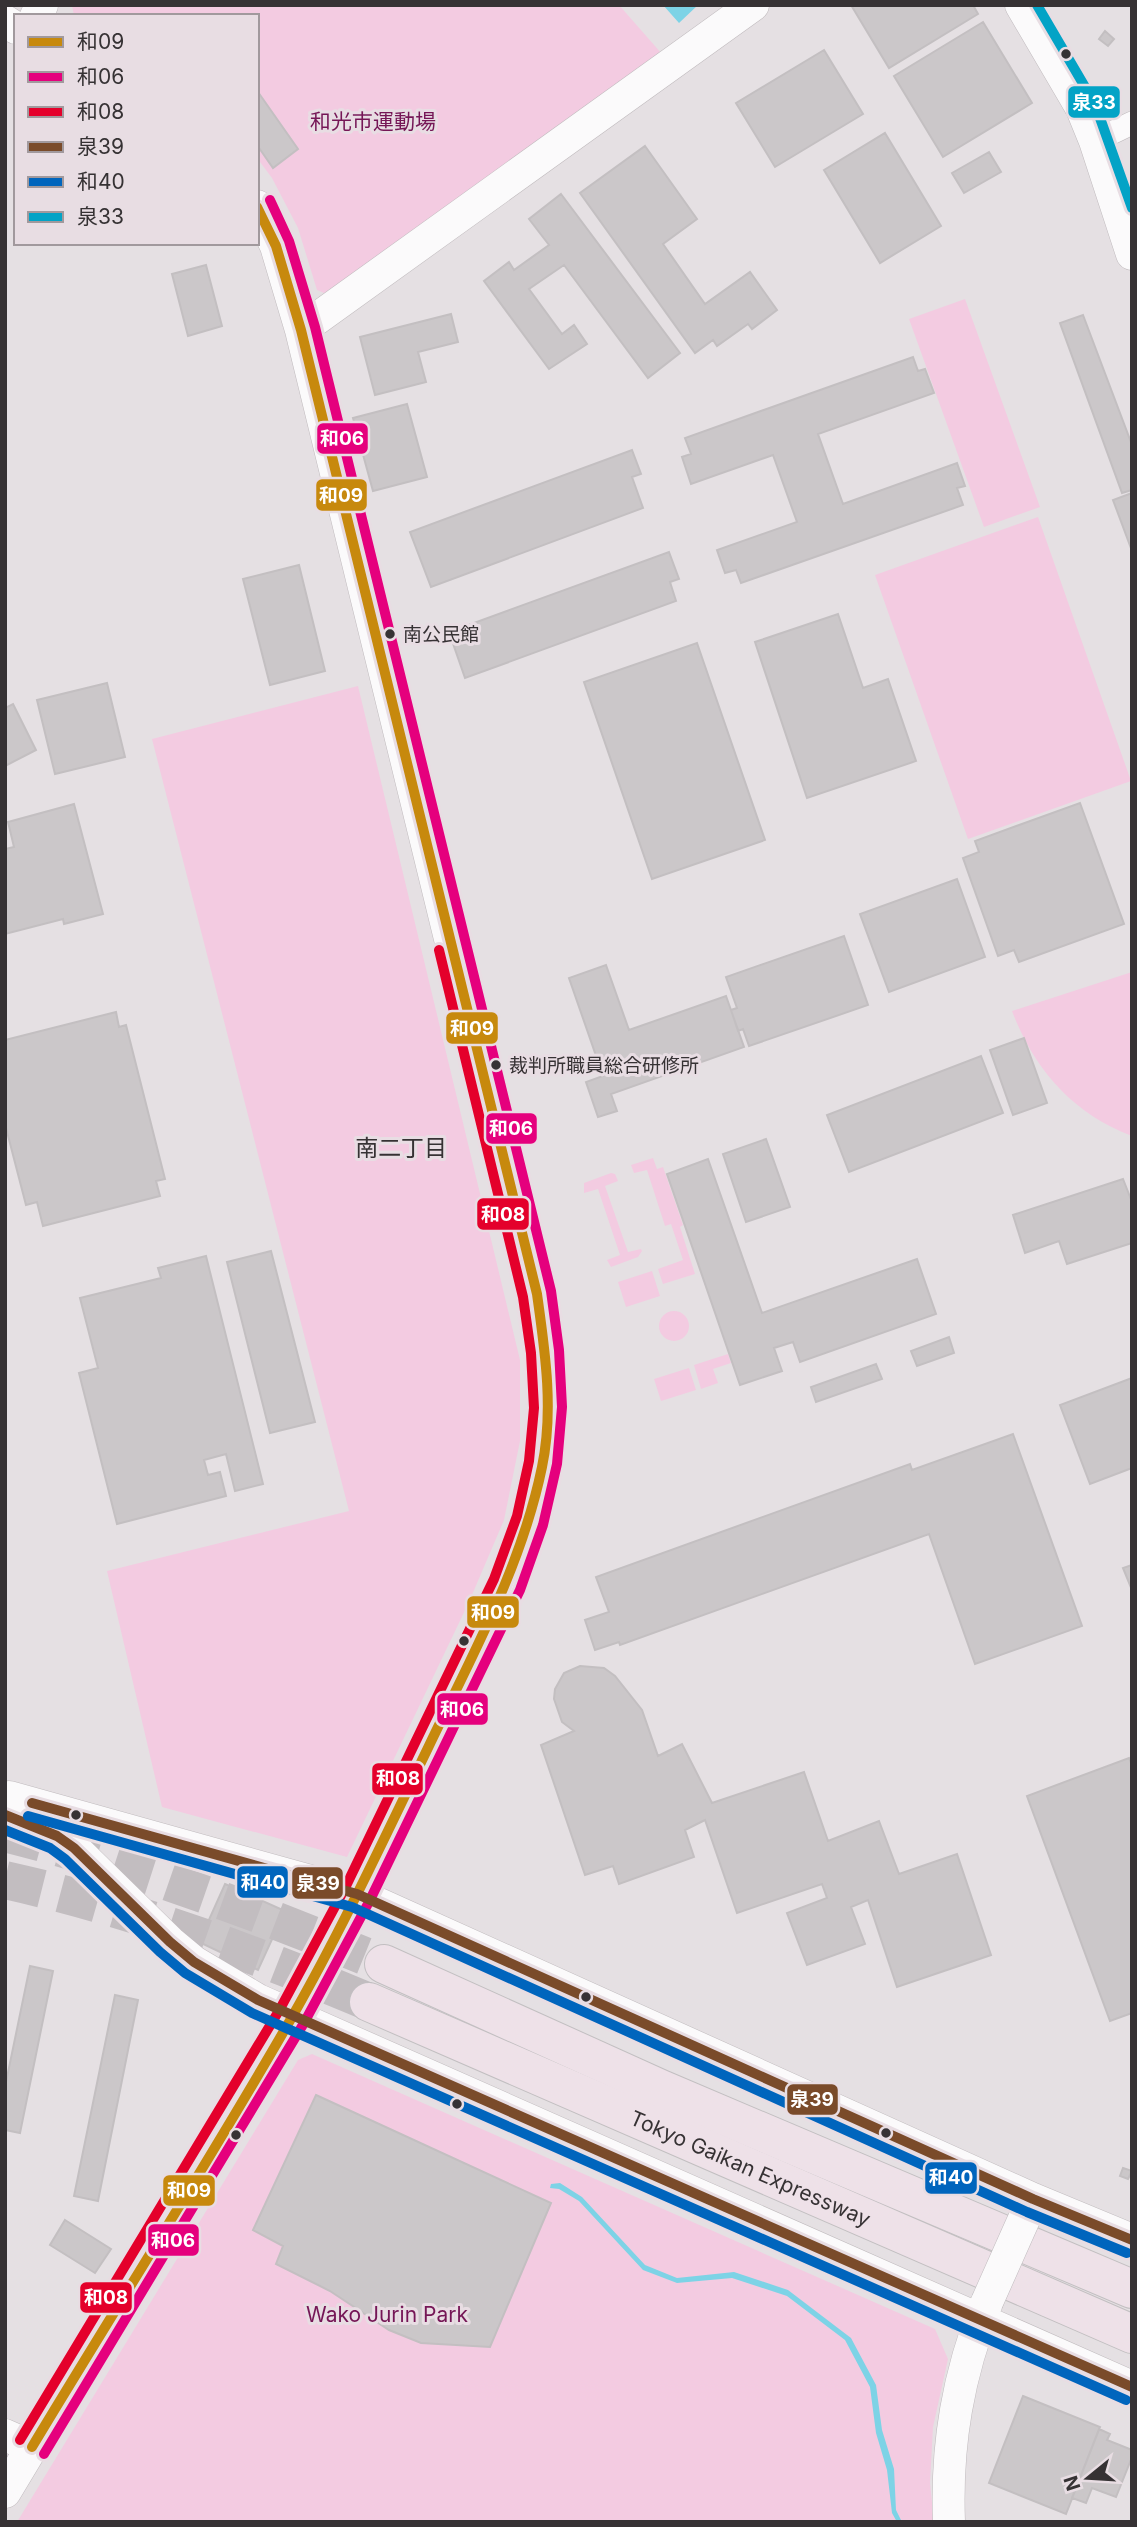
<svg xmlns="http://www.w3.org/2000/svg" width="1137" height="2527" font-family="Inter,'Noto Sans JP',sans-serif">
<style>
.green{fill:#f3cbe1}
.water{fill:#7dd3e6}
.building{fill:#cbc7c9;stroke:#c3bfc1;stroke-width:2}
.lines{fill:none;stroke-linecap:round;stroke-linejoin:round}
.highway-tunnel{stroke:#c2bdc0;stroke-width:38;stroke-dasharray:38 19;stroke-linecap:butt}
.street-casing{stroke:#c0bbbe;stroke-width:24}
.secondary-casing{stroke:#c0bbbe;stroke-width:33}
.highway-casing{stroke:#c2bfc1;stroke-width:40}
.street{stroke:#fbfafb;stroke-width:23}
.secondary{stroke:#fbfafb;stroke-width:32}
.highway{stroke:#eee1e8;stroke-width:38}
.secondary-bridge-casing{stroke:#c0bbbe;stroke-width:33;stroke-linecap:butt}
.secondary-bridge{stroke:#fbfafb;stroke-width:32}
.bus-1-casing{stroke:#e8dde3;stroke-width:16}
.bus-2-casing{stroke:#e8dde3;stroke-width:16}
.bus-3-casing{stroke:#e8dde3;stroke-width:16}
.bus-4-casing{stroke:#e8dde3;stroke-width:16}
.bus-5-casing{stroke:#e8dde3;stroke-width:16}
.bus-6-casing{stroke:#e8dde3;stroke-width:16}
.bus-1{stroke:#c7890d;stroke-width:10}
.bus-2{stroke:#e5007d;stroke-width:10}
.bus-3{stroke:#e4002b;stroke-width:10}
.bus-4{stroke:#7a4b2a;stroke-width:10}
.bus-5{stroke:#0065bd;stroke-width:10}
.bus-6{stroke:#03a3c6;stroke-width:10}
.bus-dot{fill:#363234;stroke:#e8dde3;stroke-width:2.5}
.labels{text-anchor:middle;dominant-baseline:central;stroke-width:6;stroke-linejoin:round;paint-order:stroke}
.bus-label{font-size:19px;fill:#363234;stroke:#e8dde3;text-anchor:start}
.park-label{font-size:21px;fill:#751656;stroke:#e8dde3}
.street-label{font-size:21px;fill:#363234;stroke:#e8dde3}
.neighbourhood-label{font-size:23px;fill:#363234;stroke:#e8dde3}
.line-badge{stroke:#e8dde3;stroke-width:2.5}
.badge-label{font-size:19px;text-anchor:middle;font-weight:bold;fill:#fff}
</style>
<rect width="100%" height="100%" fill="#e5e0e3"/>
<path class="green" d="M72,5H619L662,54L331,296L317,290L298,228L272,178L257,158V16H74Z
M965,299L1040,507L984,527L909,319Z
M1038,517L1131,781L968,839L875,575Z
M358,686L520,1360V1441L504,1520L469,1602L347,1857L162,1807L107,1571L349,1511L152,739Z
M1132,972V1136C1072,1113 1034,1069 1012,1011Z
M653,1158L657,1169L663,1167L683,1225L680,1227L695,1274L663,1284L658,1269L683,1260L671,1224L665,1226L647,1170L634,1173L631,1165Z
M611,1173L615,1174L618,1181L605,1186L628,1252L641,1249L642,1251L638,1257L611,1267L607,1260L620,1255L598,1189L584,1193V1183Z
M652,1271L660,1296L626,1307L618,1282Z
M659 1326a15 15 0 1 1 30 0a15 15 0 1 1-30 0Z
M728,1354L731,1363L713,1369L718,1383L701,1389L694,1365Z
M689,1368L696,1390L661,1401L654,1379Z
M312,2054L935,2329L948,2359L933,2427L930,2483L934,2522H17L298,2060Z"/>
<path class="water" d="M663,5H698L679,23Z
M560,2183L582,2197L645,2265L677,2278L734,2272L788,2290L851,2338L876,2385L882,2430L894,2469L896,2510L902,2522H897L892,2513L887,2470L876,2433L870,2387L845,2340L787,2296L732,2278L677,2283L643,2270L579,2201L559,2189L550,2188L551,2184Z"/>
<path class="building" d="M851,5H973L978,14L889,68Z
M983,22L1032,103L943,157L894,76Z
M1105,31L1114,39L1108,46L1099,39Z
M824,50L863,114L775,167L736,103Z
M258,92L298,149L273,168L257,145Z
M885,133L941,226L880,263L824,170Z
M645,146L697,219L663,244L705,304L750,272L777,310L752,329L748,324L717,346L713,340L695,353L580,193Z
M989,152L1001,172L964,193L952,173Z
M561,194L680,353L648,378L564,265L529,289L562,334L574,325L587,344L549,369L484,281L509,262L514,270L549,245L529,219Z
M206,265L222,326L188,336L172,274Z
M451,314L458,342L418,352L426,382L375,395L360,337Z
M1083,315L1132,445V490L1122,493L1060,323Z
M913,357L918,371L925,369L934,393L818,434L843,504L957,463L965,486L957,488L963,505L741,583L736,570L725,573L717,550L797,522L773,455L691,484L682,457L691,454L685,438Z
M407,404L427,477L373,491L353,418Z
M632,450L641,474L632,477L643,508L431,587L410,532Z
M1132,493V551L1113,500Z
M669,552L679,579L670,582L676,601L465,678L449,632Z
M299,565L325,671L270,685L243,579Z
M838,614L863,688L888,679L916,761L807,798L755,642Z
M697,643L765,840L652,879L584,682Z
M107,683L125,757L55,774L37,700Z
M13,704L36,750L5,766V708Z
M1080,803L1124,924L1019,962L1014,950L998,956L963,858L979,852L975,841Z
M74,804L103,914L64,924L63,919L5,934V849L14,847L8,822Z
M957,879L985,957L889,992L860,914Z
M844,936L868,1005L749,1046L743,1029L738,1031L731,1010L737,1008L726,977Z
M606,965L629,1030L726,996L744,1047L611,1094L617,1111L598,1117L586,1082L603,1076L569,978Z
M116,1012L119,1027L126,1025L165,1179L156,1181L160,1196L43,1226L37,1202L26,1205L5,1124V1040Z
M1024,1038L1047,1103L1013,1115L990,1050Z
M981,1056L1003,1113L849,1172L827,1115Z
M766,1139L790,1207L746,1222L723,1154Z
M708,1159L762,1313L917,1259L936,1314L800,1362L793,1342L774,1348L782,1371L740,1385L667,1174Z
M1123,1179L1132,1202V1243L1067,1264L1059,1241L1025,1253L1013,1215Z
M271,1251L315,1422L270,1433L227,1262Z
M206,1256L263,1484L235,1491L226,1454L204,1460L208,1475L220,1472L226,1496L117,1524L79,1373L98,1368L80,1298L161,1278L158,1268Z
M949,1337L954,1353L917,1366L911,1351Z
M876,1364L882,1379L816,1402L811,1387Z
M1132,1378V1468L1090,1484L1060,1405Z
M1013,1434L1082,1626L975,1664L929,1534L620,1645L619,1642L595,1650L585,1620L609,1612L596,1577L910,1464L912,1470Z
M1132,1565V1590L1123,1568Z
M580,1666L604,1668L615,1676L642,1710L658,1756L682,1744L712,1803L804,1772L828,1841L879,1821L899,1874L957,1854L991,1955L897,1987L868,1900L851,1907L865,1944L807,1965L787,1913L827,1898L822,1884L737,1913L705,1820L685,1830L694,1857L619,1884L613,1866L585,1875L541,1745L574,1731L562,1722L554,1699L555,1689L564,1673Z
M1129,1758L1132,1765V2013L1110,2021L1027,1796Z
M225,1884L285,1911L258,1970L199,1942Z
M30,1966L53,1971L20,2133L5,2130V2087Z
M115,1995L138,2000L98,2201L74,2196Z
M316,2095L551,2203L490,2347L421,2343L389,2330L330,2291L276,2264L283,2246L253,2230Z
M1123,2168L1132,2171L1128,2179L1120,2176Z
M65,2220L111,2249L95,2273L50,2245Z
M1023,2396L1100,2427L1066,2514L989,2483Z
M1099,2429L1110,2434L1107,2440L1132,2450V2457L1116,2497L1092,2488L1086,2503L1072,2498Z"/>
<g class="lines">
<path class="highway-tunnel" d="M5,1833C135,1866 261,1913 384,1964
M5,1880C130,1908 251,1952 369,2002"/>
<defs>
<path id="street" d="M1095,141L1132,123"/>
<path id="secondary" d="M1021,5L1082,109L1095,141L1132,254
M36,16L42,5
M5,21L16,28
M301,330L753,5
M9,1797L357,1894L1033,2199L1132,2240
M5,1815L57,1836L74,1848L170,1942L194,1962L258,2000L1132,2387
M5,2435L32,2447
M5,2492L292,2016L357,1894L507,1584L530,1520L543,1463L548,1408L545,1352L537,1294L301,330L276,246L257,206
M949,2522C946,2444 958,2375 987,2302"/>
<g id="highway">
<path d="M384,1964L663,2090L1132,2289"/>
<path id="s1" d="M369,2002L1132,2334"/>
</g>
</defs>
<use href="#street" class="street-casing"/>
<use href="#secondary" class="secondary-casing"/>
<use href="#highway" class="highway-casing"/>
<use href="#street" class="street"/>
<use href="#secondary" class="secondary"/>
<use href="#highway" class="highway"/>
<defs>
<path id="secondary-bridge" d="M987,2302L1024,2219"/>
</defs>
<use href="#secondary-bridge" class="secondary-bridge-casing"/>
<use href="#secondary-bridge" class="secondary-bridge"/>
<defs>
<path id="bus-1" d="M32,2447C118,2304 209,2162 292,2017C341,1931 383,1841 426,1752C470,1659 521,1569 542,1467C554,1410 545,1351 537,1294L301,330L276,246L257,207"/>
<path id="bus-2" d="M44,2454L304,2023L370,1900L520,1590L543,1525L557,1464L562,1407L559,1350L551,1291L315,327L289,241L270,200"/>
<path id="bus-3" d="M20,2440L280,2009L345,1888L494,1579L517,1516L529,1461L534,1408L531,1353L523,1297L439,950"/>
<path id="bus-4" d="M32,1803L357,1894L1033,2199L1132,2240
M5,1815L57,1836L74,1848L170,1942L194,1962L258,2000L1132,2387"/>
<path id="bus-5" d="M28,1816L352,1907L1027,2212L1127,2253
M5,1830L50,1848L65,1859L160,1952L185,1973L252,2013L1126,2400"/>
<path id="bus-6" d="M1037,5L1095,104L1132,208"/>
</defs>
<use href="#bus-1" class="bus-1-casing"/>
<use href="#bus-2" class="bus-2-casing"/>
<use href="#bus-3" class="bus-3-casing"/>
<use href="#bus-4" class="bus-4-casing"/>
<use href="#bus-5" class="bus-5-casing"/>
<use href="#bus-6" class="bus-6-casing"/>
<use href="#bus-1" class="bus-1"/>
<use href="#bus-2" class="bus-2"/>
<use href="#bus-3" class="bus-3"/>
<use href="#bus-4" class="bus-4"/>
<use href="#bus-5" class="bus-5"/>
<use href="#bus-6" class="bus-6"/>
</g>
<g class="bus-dot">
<circle cx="1066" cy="54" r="6"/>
<circle cx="390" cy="634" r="6"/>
<circle cx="496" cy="1065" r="6"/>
<circle cx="464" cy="1641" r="6"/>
<circle cx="76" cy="1815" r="6"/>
<circle cx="586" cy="1997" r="6"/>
<circle cx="457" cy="2104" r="6"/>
<circle cx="886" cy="2133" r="6"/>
<circle cx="236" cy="2135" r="6"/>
</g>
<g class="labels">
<g class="bus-label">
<text x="403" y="634">南公民館</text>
<text x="509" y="1065">裁判所職員総合研修所</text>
</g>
<g class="park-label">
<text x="373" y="121">和光市運動場</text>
<text x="387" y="2314">Wako Jurin Park</text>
</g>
<g class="street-label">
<text stroke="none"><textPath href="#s1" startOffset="416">Tokyo Gaikan Expressway</textPath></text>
</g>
<g class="neighbourhood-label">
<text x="401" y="1148">南二丁目</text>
</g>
</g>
<g class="line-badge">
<rect x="1067" y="85" width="54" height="34" rx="7" fill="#03a3c6"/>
<rect x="316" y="422" width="53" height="33" rx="7" fill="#e5007d"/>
<rect x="315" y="478" width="53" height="34" rx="7" fill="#c7890d"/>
<rect x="445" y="1011" width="54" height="34" rx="7" fill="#c7890d"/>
<rect x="485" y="1112" width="53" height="33" rx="7" fill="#e5007d"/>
<rect x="476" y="1197" width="54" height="34" rx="7" fill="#e4002b"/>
<rect x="466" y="1595" width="54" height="34" rx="7" fill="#c7890d"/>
<rect x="436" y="1692" width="53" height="34" rx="7" fill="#e5007d"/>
<rect x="371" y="1762" width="53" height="34" rx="7" fill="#e4002b"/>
<rect x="236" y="1865" width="53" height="34" rx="7" fill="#0065bd"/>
<rect x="291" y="1866" width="53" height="34" rx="7" fill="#7a4b2a"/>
<rect x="786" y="2083" width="53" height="33" rx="7" fill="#7a4b2a"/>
<rect x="924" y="2161" width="54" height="34" rx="7" fill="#0065bd"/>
<rect x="162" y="2174" width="54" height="33" rx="7" fill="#c7890d"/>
<rect x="147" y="2223" width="53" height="34" rx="7" fill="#e5007d"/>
<rect x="79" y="2281" width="54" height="33" rx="7" fill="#e4002b"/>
</g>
<g class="badge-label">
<text x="1094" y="109">泉33</text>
<text x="342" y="445">和06</text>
<text x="341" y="502">和09</text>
<text x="472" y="1035">和09</text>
<text x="511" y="1135">和06</text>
<text x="503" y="1221">和08</text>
<text x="493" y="1619">和09</text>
<text x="462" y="1716">和06</text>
<text x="398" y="1785">和08</text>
<text x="263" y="1889">和40</text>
<text x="318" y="1890">泉39</text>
<text x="812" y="2106">泉39</text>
<text x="951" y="2184">和40</text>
<text x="189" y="2197">和09</text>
<text x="173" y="2247">和06</text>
<text x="106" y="2304">和08</text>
</g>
<rect width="1137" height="2527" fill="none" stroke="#363234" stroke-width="14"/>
<rect x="14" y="14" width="245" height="231" fill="#e8dde3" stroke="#a1999d" stroke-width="2"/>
<rect x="28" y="37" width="35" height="10" fill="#c7890d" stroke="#a1999d" stroke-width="2"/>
<text x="77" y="49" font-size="21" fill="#363234">和09</text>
<rect x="28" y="72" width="35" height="10" fill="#e5007d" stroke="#a1999d" stroke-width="2"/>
<text x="77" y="84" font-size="21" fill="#363234">和06</text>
<rect x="28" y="107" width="35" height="10" fill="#e4002b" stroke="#a1999d" stroke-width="2"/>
<text x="77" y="119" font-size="21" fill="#363234">和08</text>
<rect x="28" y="142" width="35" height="10" fill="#7a4b2a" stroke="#a1999d" stroke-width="2"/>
<text x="77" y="154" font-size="21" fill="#363234">泉39</text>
<rect x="28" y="177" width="35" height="10" fill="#0065bd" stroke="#a1999d" stroke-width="2"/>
<text x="77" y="189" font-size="21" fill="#363234">和40</text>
<rect x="28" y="212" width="35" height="10" fill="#03a3c6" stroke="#a1999d" stroke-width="2"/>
<text x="77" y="224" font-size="21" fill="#363234">泉33</text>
<g transform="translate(1088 2478) rotate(252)" stroke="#e8dde3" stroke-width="5" paint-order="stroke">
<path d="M0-5L12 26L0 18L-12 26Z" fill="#363234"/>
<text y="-10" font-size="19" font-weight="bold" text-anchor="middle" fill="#363234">N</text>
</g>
</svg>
